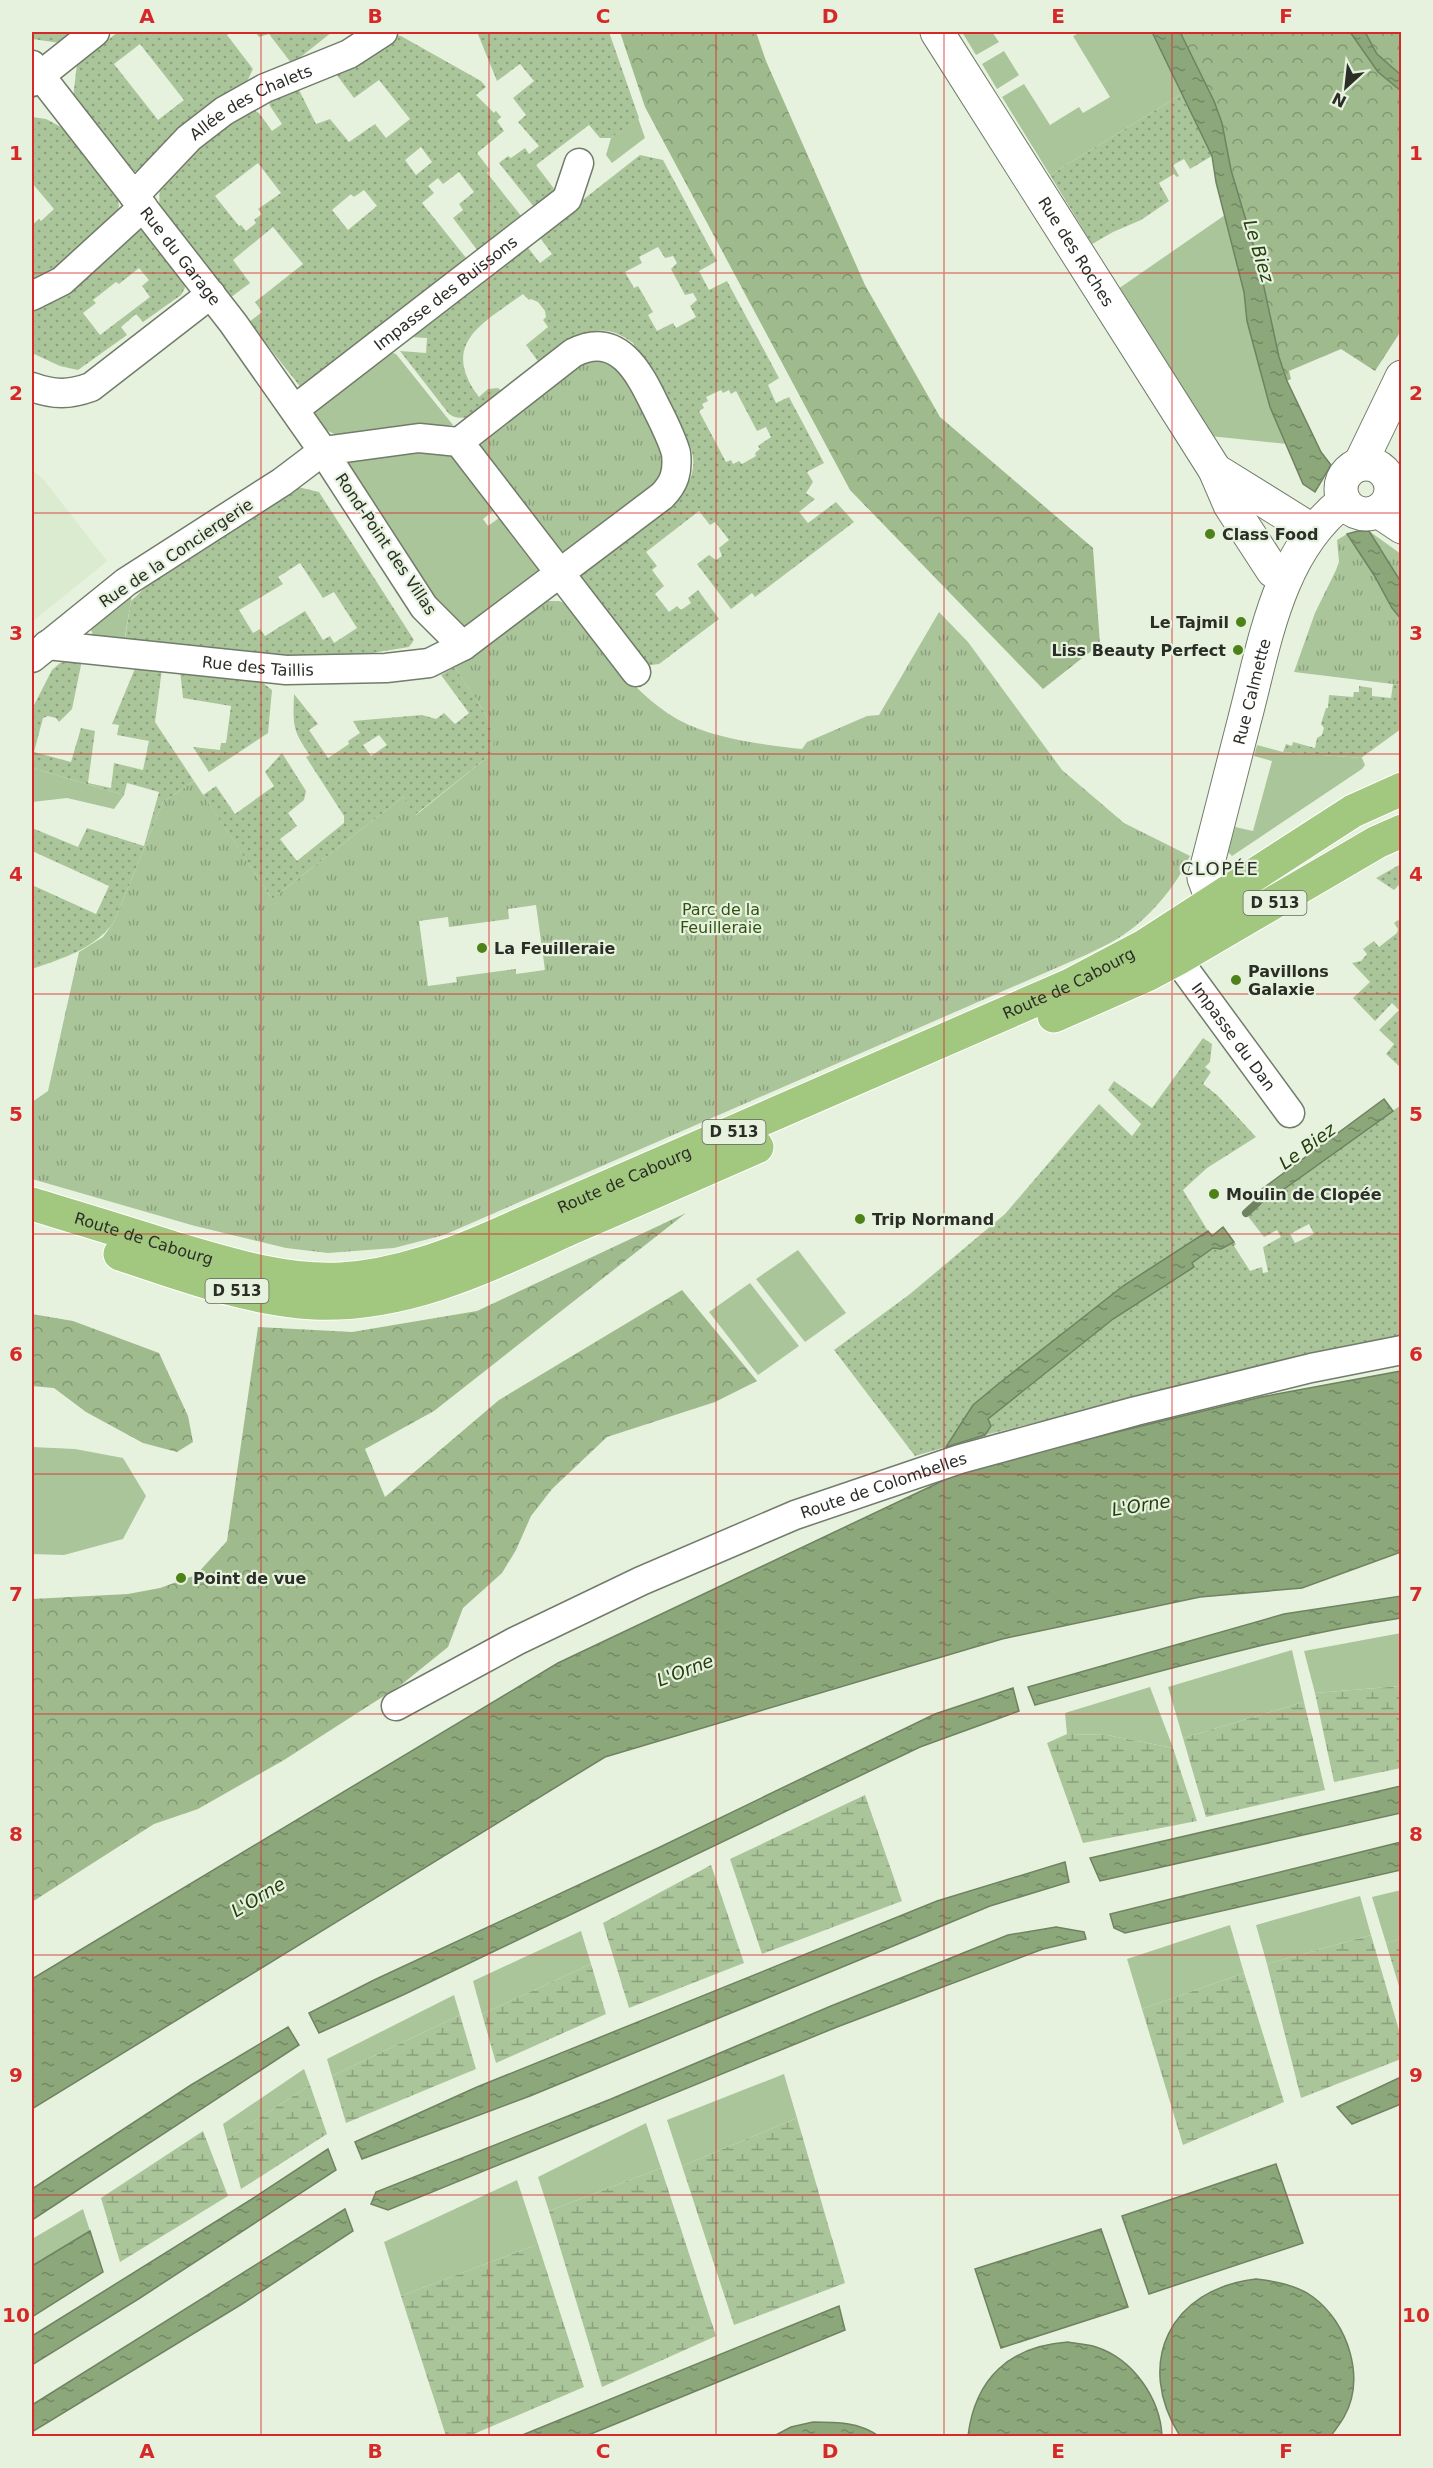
<svg xmlns="http://www.w3.org/2000/svg" width="1433" height="2468" font-family="'DejaVu Sans',sans-serif">
<style>
.built{fill:#daebcf}
.grass{fill:#abc59a}
.forest{fill:url(#forest-crowns)}
.wetland{fill:url(#wetland-marsh)}
.park{fill:url(#park-tufts);fill-rule:evenodd}
.garden{fill:url(#garden-dots);fill-rule:evenodd}
.water{fill:url(#water-ripples);stroke:#6f8361;stroke-width:1.5}
.lines{fill:none;stroke-linecap:round;stroke-linejoin:round}
.stream{stroke:#6f8361;stroke-width:8}
.minor-casing{stroke:#717c6a;stroke-width:31}
.tertiary-casing{stroke:#717c6a;stroke-width:35}
.primary-casing{stroke:#fff;stroke-width:35}
.minor{stroke:#fff;stroke-width:28}
.tertiary{stroke:#fff;stroke-width:33}
.primary{stroke:#a2c77e;stroke-width:33}
.grid{fill:none;stroke:#d62828;stroke-width:1.5;stroke-opacity:0.55}
.poi-dot{fill:#4d8218;stroke:#e6f2de;stroke-width:2}
.labels{text-anchor:middle;dominant-baseline:central;stroke-width:4.5;stroke-linejoin:round;paint-order:stroke}
.shield{fill:#e6f2de;stroke:#62695e;stroke-width:1.5}
.shield-label{font-size:15px;font-weight:bold;fill:#2a2e27}
.street-label{font-size:16px;fill:#2a2e27;stroke:#e6f2de}
.poi-label{font-size:16px;font-weight:bold;fill:#2a2e27;stroke:#e6f2de;text-anchor:start}
.park-label{font-size:16px;fill:#30520f;stroke:#e6f2de}
.water-label{font-size:18px;font-style:italic;fill:#243e0c;stroke:#e6f2de}
.neighbourhood-label{font-size:18px;letter-spacing:1.5px;fill:#2a2e27;stroke:#e6f2de}
.neatline{fill:none;stroke:#d62828;stroke-width:2}
.grid-label{font-size:20px;text-anchor:middle;font-weight:bold;fill:#d62828}
</style>
<defs>
<pattern id="forest-crowns" width="20" height="18" patternUnits="userSpaceOnUse" patternTransform="scale(1.5)"><rect width="20" height="18" fill="#9fba8c"/><path d="M2 6a3 3 0 1 1 6 0M12 15a3 3 0 1 1 6 0" fill="none" stroke="#829872"/></pattern>
<pattern id="wetland-marsh" width="20" height="14" patternUnits="userSpaceOnUse" patternTransform="scale(1.5)"><rect width="20" height="14" fill="#abc59a"/><path d="M1 5h8M5 5V1M11 12h8M15 12V8" fill="none" stroke="#8ba07e"/></pattern>
<pattern id="park-tufts" width="24" height="20" patternUnits="userSpaceOnUse" patternTransform="scale(1.5)"><rect width="24" height="20" fill="#abc59a"/><path d="M3 7l-1-3M5 7V3M7 7l1-3M15 17l-1-3M17 17v-4M19 17l1-3" fill="none" stroke="#8ba07e"/></pattern>
<pattern id="garden-dots" width="8" height="8" patternUnits="userSpaceOnUse" patternTransform="scale(1.5)"><rect width="8" height="8" fill="#abc59a"/><path d="M2 2h.1M6 6h.1" fill="none" stroke="#8ba07e" stroke-width="1.8" stroke-linecap="round"/></pattern>
<pattern id="water-ripples" width="26" height="14" patternUnits="userSpaceOnUse" patternTransform="scale(1.5)"><rect width="26" height="14" fill="#8ca77a"/><path d="M2 4q2-2 4 0t4 0M15 11q2-2 4 0t4 0" fill="none" stroke="#738864"/></pattern>
</defs>
<rect width="100%" height="100%" fill="#e6f2de"/>
<path class="built" d="M32,470L43,479L107,561L32,622Z"/>
<path class="grass" d="M962,32H992L999,42L976,55Z
M1081,32H1152L1182,94L1050,175L1002,97L1024,84L1050,125L1079,107L1083,113L1110,97L1073,36Z
M1004,51L1019,75L997,89L982,64Z
M638,118L645,138L612,163L606,155L611,138Z
M1225,215L1244,292C1245,309 1250,326 1254,342C1262,379 1271,409 1287,444L1210,436L1118,289Z
M389,352L396,354L453,425L346,437C331,434 323,430 313,417L315,411Z
M449,449L498,507L483,519L488,526L503,515L540,563V575L464,628L451,626L347,465L351,459Z
M133,589L124,642L93,636L90,626Z
M1257,745L1283,752L1362,758L1365,765L1362,769L1232,856L1228,852L1235,827L1253,831L1272,761L1254,756Z
M32,768L124,795L114,809L67,798L32,802Z
M798,1250L846,1313L805,1342L756,1279Z
M750,1283L799,1346L758,1375L709,1312Z
M32,1447L75,1449L123,1458L146,1496L123,1539L64,1555L32,1554Z
M1401,1633V1686L1315,1693L1304,1651Z
M1292,1650L1304,1702L1183,1738L1168,1687Z
M1150,1687L1173,1748L1107,1735L1067,1734L1065,1713Z
M1401,1890V1939L1386,1943L1372,1897Z
M1360,1896L1371,1935L1267,1964L1256,1925Z
M1230,1925L1244,1973L1142,2009L1127,1959Z
M581,1931L591,1964L482,2014L473,1981Z
M454,1995L460,2015L332,2076L327,2059Z
M304,2069L310,2085L227,2139L223,2124Z
M784,2074L797,2118L682,2166L667,2120Z
M646,2123L661,2168L549,2211L538,2177Z
M517,2180L538,2244L401,2296L384,2242Z
M83,2209L90,2231L32,2266V2239Z"/>
<path class="forest" d="M620,32H756L766,61L865,285L940,417L1093,548L1100,644L1043,689L850,490L645,107Z
M1180,32H1350L1378,72L1401,91V331L1375,371L1341,349L1289,371L1291,379L1287,381L1279,357L1259,264L1231,170L1222,123L1214,101Z
M1365,32H1401V75L1377,54Z
M686,1213L434,1411L365,1449L385,1497L499,1400L682,1290L757,1381L715,1402L607,1437L552,1489L531,1516L516,1550L502,1573L463,1608L448,1647L401,1685L284,1760L198,1809L154,1824L32,1902V1599L128,1594L160,1588L196,1575L227,1541L258,1327L352,1332L477,1311Z
M32,1314L73,1321L159,1353L188,1416L193,1442L177,1452L143,1443L86,1412L54,1388L32,1386Z"/>
<path class="wetland" d="M1401,1686V1768L1334,1782L1315,1693Z
M1304,1702L1325,1790L1206,1817L1183,1738Z
M1067,1734L1107,1735L1173,1748L1197,1821L1083,1843L1047,1743Z
M865,1795L902,1901L762,1954L730,1859Z
M711,1865L744,1963L629,2008L603,1923Z
M1371,1935L1401,2037V2059L1301,2098L1267,1964Z
M1401,1939H1402L1401,1993L1386,1943Z
M591,1964L606,2014L496,2063L482,2014Z
M1244,1973L1284,2102L1183,2145L1142,2009Z
M460,2015L476,2069L346,2123L332,2076Z
M310,2085L327,2134L241,2189L227,2139Z
M797,2118L845,2283L734,2325L682,2166Z
M203,2131L228,2196L120,2262L101,2198Z
M661,2168L716,2336L602,2387L549,2211Z
M538,2244L584,2387L469,2436H446L401,2296Z"/>
<path class="park" d="M600,359L619,368L667,455L658,482L567,552L558,550L478,448L480,438L576,365Z
M1369,531L1401,554V582Z
M1347,534L1374,575L1392,608L1401,619V685L1294,672L1315,613L1336,570L1339,562L1337,540Z
M548,601H559L567,604C604,649 642,709 699,729C731,741 768,745 802,749L807,742L867,716L879,715L939,612L968,642L1062,770L1124,823L1190,856C1176,887 1146,922 1117,939C1107,945 1097,949 1088,954L444,1235L394,1248L328,1253L286,1248L195,1226L32,1179V1102L48,1091L79,952L103,937L114,922L163,802L194,781L272,899L403,797L416,815L490,755C503,723 468,693 455,667ZM536,905L545,970L516,974V969L456,977L457,982L428,986L419,921L448,917L449,927L509,919L508,909Z"/>
<path class="garden" d="M32,32H73L60,43L32,39Z
M118,32H231L227,35L253,69L243,90L143,170L135,171L128,168L73,98L77,64ZM140,44L184,100L158,120L114,64Z
M255,32H332L292,64L269,34L259,37Z
M477,32H609L639,118L611,138H600L589,125L536,165L555,190L534,207L499,163L508,156L511,158L525,148L529,154L539,146L518,122L526,115L513,98L534,81L520,64L497,81Z
M392,34L401,36L481,81L486,87L476,95L494,113L496,111L501,117L497,121L504,131L477,153L490,170L487,173L522,217L478,251L453,218L463,210L459,204L474,192L459,172L443,184L438,178L428,186L434,193L422,203L467,259L302,389L249,322L262,312L255,302L303,264L273,227L233,260L250,283L230,298L159,209L160,182L204,138L248,107L259,113L272,131L282,124L270,106L268,97L297,86L316,124L330,119L349,142L375,124L386,138L410,119L379,80L354,98L333,70ZM421,147L432,162L416,175L405,160ZM258,163L281,193L258,209L262,214L254,220L256,223L246,231L241,225L239,226L215,196ZM364,190L377,206L348,230L332,210L351,194L354,197Z
M1182,94L1212,156L1190,169L1184,159L1173,165L1179,176L1177,177L1174,174L1159,183L1169,201L1141,220L1113,232L1092,244L1050,175Z
M32,117L46,119L61,127L116,194C119,200 120,206 117,212C105,237 55,269 32,287V225L39,219L41,221L54,209L32,183Z
M640,155L663,160L717,261L699,271L709,290L727,281L779,378L768,385L776,403L789,397L824,463L807,472L813,482L806,493L815,499L799,512L808,523L836,502L854,522L755,597L752,593L731,609L697,564L709,555L716,560L722,556L719,548L729,540L715,522L710,525L699,511L646,552L657,566L652,570L664,586L655,594L669,612L677,606L681,610L691,603L688,598L698,590L719,619L659,664L644,666L579,581L580,572L682,492C693,478 696,465 691,448L633,343C596,314 570,341 540,364L526,345L548,327L543,320L546,317L545,311L538,302L531,299L529,300L523,294C485,322 438,343 479,397L488,389L498,388L503,392C488,404 469,427 449,414L400,351L426,353L427,338L410,337L526,245L540,263L552,254L538,235ZM658,247L665,258L673,256L677,263L671,269L685,295L693,293L697,300L690,306L696,317L676,328L673,323L657,331L648,315L653,312L638,286L634,288L625,272L642,263L639,257ZM721,390L723,393L729,390L731,394L736,391L757,431L766,427L771,437L758,446L760,449L755,453L756,456L742,464L739,461L733,464L731,460L726,462L699,411L704,408L702,404L708,401L706,397Z
M136,228L148,234L183,280L185,288L181,295L143,322L136,314L121,327L127,335L78,370L60,366L32,353V306ZM139,268L149,280L142,286L150,297L100,335L83,313L96,303L93,300L116,282L119,284Z
M298,487L319,492L414,640L409,647L329,660L163,645L125,638L131,601L151,582ZM300,563L323,598L334,592L357,628L334,643L330,636L323,640L305,611L265,636L260,629L253,633L239,610L283,584L278,577Z
M72,660H82L72,709L59,722L56,718L48,716L43,718L34,752L71,762L81,728L95,731L88,783L111,788L114,763L143,770L149,741L117,735L119,725L112,724L136,666L162,669L155,722L194,781L163,802L114,922C93,950 63,958 32,969V885L96,914L109,886L32,851V828L78,847L87,828L144,846L159,792L127,783L124,795L32,768V709L52,670L60,663Z
M455,667C466,689 506,729 490,755L415,815L403,797L272,899L203,795L216,786L235,814L274,786L265,772L282,753L306,791L304,800L288,813L297,826L280,839L297,861L344,823V816L306,757L310,755C292,730 293,724 294,694L318,724L309,730L328,758L349,744L348,741L360,733L353,721L422,715L436,719L444,713L455,724L469,713L441,675ZM379,735L387,745L371,756L363,745Z
M180,670L259,680L272,690L268,733L209,772L193,747L220,750L221,743H226L231,706L183,698Z
M1393,684L1401,685V729L1361,758L1283,752L1286,744L1292,746L1293,742L1315,748L1317,738L1322,735L1324,728L1321,724L1326,708H1328L1329,695L1353,697L1354,692H1359V686L1372,688V696L1391,698Z
M1401,864V883L1394,890L1376,878Z
M1398,920L1402,924L1401,1068L1386,1054L1394,1044L1379,1030L1399,1010L1392,1003L1375,1021L1353,998L1370,982L1352,963L1361,961L1367,954L1363,949L1374,941L1379,947L1397,933L1398,929L1394,923Z
M1203,1038L1212,1044L1210,1062L1205,1067L1211,1072L1203,1084L1217,1095L1256,1137L1207,1168L1183,1190L1208,1231L1123,1286L997,1385L973,1405L946,1447L915,1456L834,1350L910,1294L1005,1214L1099,1104L1132,1136L1141,1124L1108,1090L1114,1081L1152,1108Z
M1401,1105V1340L1137,1398L985,1435L991,1426L987,1419L1113,1319L1193,1267L1191,1263L1213,1248L1221,1249L1234,1242L1236,1244L1234,1246L1250,1271L1262,1267L1263,1273L1268,1272L1263,1247L1281,1237L1277,1230L1264,1237L1247,1215ZM1309,1224L1314,1234L1295,1243L1290,1234Z"/>
<path class="water" d="M1152,32H1180L1214,101L1222,123L1231,170L1259,264L1279,357L1287,381L1321,452L1331,465L1315,492L1303,484L1270,407L1247,321L1244,292L1216,182L1212,156Z
M1350,32H1365L1377,54L1401,75V91L1378,72Z
M1358,531H1369L1401,582V619L1392,608L1374,575L1347,534Z
M1384,1099L1393,1111L1266,1202L1258,1192Z
M1223,1227L1234,1242L1221,1249L1213,1248L1192,1263L1194,1267L1113,1319L988,1419L991,1426L985,1435L946,1447L973,1405L997,1385L1123,1286L1208,1231L1212,1236Z
M1401,1371V1552L1302,1588L1200,1597L1002,1639L605,1757L32,2109V1979L558,1663L957,1474L997,1461L1261,1397Z
M1401,1596V1618C1277,1637 1157,1672 1035,1705L1028,1687L1284,1614Z
M1013,1688L1019,1711L920,1747L405,1994L319,2033L309,2013L374,1980L658,1848L935,1714Z
M1401,1786V1813L1100,1881L1090,1858Z
M1401,1842V1870L1125,1933L1114,1928L1110,1914Z
M1065,1862L1069,1882L990,1906L530,2096L362,2159L355,2142L477,2087L937,1901Z
M1056,1927L1084,1932L1086,1939L1043,1949L837,2027L388,2210L371,2204L376,2192L611,2099L831,2006L1008,1935Z
M288,2027L299,2045L32,2220V2189L191,2085Z
M1401,2077V2104L1352,2124L1337,2107Z
M328,2149L336,2170L140,2298L32,2365V2336L252,2199Z
M1276,2164L1303,2243L1149,2294L1122,2216Z
M345,2209L353,2231L242,2304L32,2432V2405Z
M1101,2229L1128,2307L1001,2348L975,2269Z
M90,2231L103,2272L32,2317V2266Z
M1256,2279C1275,2281 1297,2285 1313,2297C1348,2323 1366,2378 1344,2417C1340,2424 1335,2430 1331,2436H1180C1134,2363 1170,2289 1256,2279Z
M839,2306L845,2330L586,2436H520Z
M1068,2342C1077,2344 1087,2344 1096,2347C1133,2359 1160,2398 1162,2436H968C975,2378 1010,2346 1068,2342Z
M813,2422C837,2422 858,2422 879,2436H774L791,2427Z"/>
<g class="lines">
<path class="stream" d="M1246,1213L1268,1193"/>
<defs>
<g id="minor">
<path id="s1" d="M32,65L233,323L323,451L282,482L126,582L32,658"/>
<path d="M32,82L95,32"/>
<path id="s2" d="M134,196L189,138L224,111L265,88L349,54L383,32"/>
<path d="M32,296L62,281L143,207"/>
<path d="M32,387C54,395 69,395 91,387L211,294"/>
<path id="s3" d="M295,409L567,199L579,163"/>
<path d="M459,442L573,353C618,330 639,372 655,405C663,421 671,436 676,453C678,471 675,483 662,496L463,646L424,607L323,451L419,438L459,442L636,672"/>
<path id="s4" d="M47,645L286,670L386,668L429,663L463,646"/>
<path id="s5" d="M1177,959L1290,1113"/>
<path id="s6" d="M396,1706L516,1641L641,1581L795,1515L960,1459L1136,1411L1311,1368L1402,1350"/>
</g>
<g id="tertiary">
<path id="s7" d="M937,32L1215,470L1230,505L1273,571L1286,578"/>
<path d="M1360,464L1402,377"/>
<circle cx="1366" cy="489" r="25"/>
<path d="M1215,470L1313,531"/>
<path d="M1378,511L1402,527"/>
<path id="s8" d="M1213,902L1204,878C1218,825 1231,771 1245,718C1265,642 1278,552 1344,501"/>
</g>
<g id="primary">
<path d="M1054,1016L1147,975L1177,959L1377,842L1402,831"/>
<path id="s9" d="M32,1204C78,1218 125,1232 171,1247C226,1263 283,1282 341,1279C396,1276 449,1256 499,1234L1070,985L1144,946L1353,811L1402,789"/>
<path d="M120,1254C184,1275 246,1299 314,1303C406,1307 488,1266 569,1229C632,1202 695,1174 757,1147"/>
</g>
</defs>
<use href="#minor" class="minor-casing"/>
<use href="#tertiary" class="tertiary-casing"/>
<use href="#primary" class="primary-casing"/>
<use href="#minor" class="minor"/>
<use href="#tertiary" class="tertiary"/>
<use href="#primary" class="primary"/>
</g>
<path class="grid" d="M261,32V2436M489,32V2436M716,32V2436M944,32V2436M1172,32V2436M32,273H1402M32,513H1402M32,754H1402M32,994H1402M32,1234H1402M32,1474H1402M32,1714H1402M32,1955H1402M32,2195H1402"/>
<g class="poi-dot">
<circle cx="1210" cy="534" r="6"/>
<circle cx="1241" cy="622" r="6"/>
<circle cx="1238" cy="650" r="6"/>
<circle cx="482" cy="948" r="6"/>
<circle cx="1236" cy="980" r="6"/>
<circle cx="1214" cy="1194" r="6"/>
<circle cx="860" cy="1219" r="6"/>
<circle cx="181" cy="1578" r="6"/>
</g>
<g class="labels">
<g class="shield">
<rect x="1243.5" y="891" width="63" height="24" rx="4.5"/>
<rect x="702.5" y="1120" width="63" height="24" rx="4.5"/>
<rect x="205.5" y="1279" width="63" height="24" rx="4.5"/>
</g>
<g class="shield-label">
<text x="1275" y="903">D 513</text>
<text x="734" y="1132">D 513</text>
<text x="237" y="1291">D 513</text>
</g>
<g class="street-label">
<text stroke="none"><textPath href="#s2" startOffset="152">Allée des Chalets</textPath></text>
<text stroke="none"><textPath href="#s7" startOffset="260">Rue des Roches</textPath></text>
<text stroke="none"><textPath href="#s1" startOffset="242">Rue du Garage</textPath></text>
<text stroke="none"><textPath href="#s3" startOffset="190">Impasse des Buissons</textPath></text>
<text transform="translate(386 544) rotate(56)">Rond-Point des Villas</text>
<text transform="translate(176 553) rotate(-34)">Rue de la Conciergerie</text>
<text stroke="none"><textPath href="#s4" startOffset="212">Rue des Taillis</textPath></text>
<text stroke="none"><textPath href="#s8" startOffset="218">Rue Calmette</textPath></text>
<text stroke="none"><textPath href="#s9" startOffset="1107">Route de Cabourg</textPath></text>
<text stroke="none"><textPath href="#s5" startOffset="96">Impasse du Dan</textPath></text>
<text stroke="none"><textPath href="#s9" startOffset="621">Route de Cabourg</textPath></text>
<text stroke="none"><textPath href="#s9" startOffset="117">Route de Cabourg</textPath></text>
<text stroke="none"><textPath href="#s6" startOffset="536">Route de Colombelles</textPath></text>
</g>
<g class="poi-label">
<text x="1222" y="534">Class Food</text>
<text x="1229" y="622" text-anchor="end">Le Tajmil</text>
<text x="1226" y="650" text-anchor="end">Liss Beauty Perfect</text>
<text x="494" y="948">La Feuilleraie</text>
<text x="1248" y="971">Pavillons<tspan x="1248" dy="18">Galaxie</tspan></text>
<text x="1226" y="1194">Moulin de Clopée</text>
<text x="872" y="1219">Trip Normand</text>
<text x="193" y="1578">Point de vue</text>
</g>
<g class="park-label">
<text x="721" y="909">Parc de la<tspan x="721" dy="18">Feuilleraie</tspan></text>
</g>
<g class="water-label">
<text transform="translate(1259 251) rotate(73)">Le Biez</text>
<text transform="translate(1307 1146) rotate(-36)">Le Biez</text>
<text transform="translate(1141 1505) rotate(-9)">L'Orne</text>
<text transform="translate(685 1670) rotate(-21)">L'Orne</text>
<text transform="translate(258 1897) rotate(-31)">L'Orne</text>
</g>
<g class="neighbourhood-label">
<text x="1220" y="868">CLOPÉE</text>
</g>
</g>
<rect width="1433" height="2468" fill="none" stroke="#e6f2de" stroke-width="66"/>
<g transform="translate(1346 87) rotate(207)" stroke="#e6f2de" stroke-width="4.5" paint-order="stroke">
<path d="M0-4.5L10 22L0 15L-10 22Z" fill="#2a2e27"/>
<text y="-9" font-size="16" font-weight="bold" text-anchor="middle" fill="#2a2e27">N</text>
</g>
<rect x="33" y="33" width="1367" height="2402" class="neatline"/>
<g class="grid-label">
<text x="147" y="23">A</text>
<text x="375" y="23">B</text>
<text x="603" y="23">C</text>
<text x="830" y="23">D</text>
<text x="1058" y="23">E</text>
<text x="1286" y="23">F</text>
<text x="16" y="160">1</text>
<text x="1416" y="160">1</text>
<text x="16" y="400">2</text>
<text x="1416" y="400">2</text>
<text x="16" y="640">3</text>
<text x="1416" y="640">3</text>
<text x="16" y="881">4</text>
<text x="1416" y="881">4</text>
<text x="16" y="1121">5</text>
<text x="1416" y="1121">5</text>
<text x="16" y="1361">6</text>
<text x="1416" y="1361">6</text>
<text x="16" y="1601">7</text>
<text x="1416" y="1601">7</text>
<text x="16" y="1841">8</text>
<text x="1416" y="1841">8</text>
<text x="16" y="2082">9</text>
<text x="1416" y="2082">9</text>
<text x="16" y="2322">10</text>
<text x="1416" y="2322">10</text>
<text x="147" y="2458">A</text>
<text x="375" y="2458">B</text>
<text x="603" y="2458">C</text>
<text x="830" y="2458">D</text>
<text x="1058" y="2458">E</text>
<text x="1286" y="2458">F</text>
</g>
</svg>
